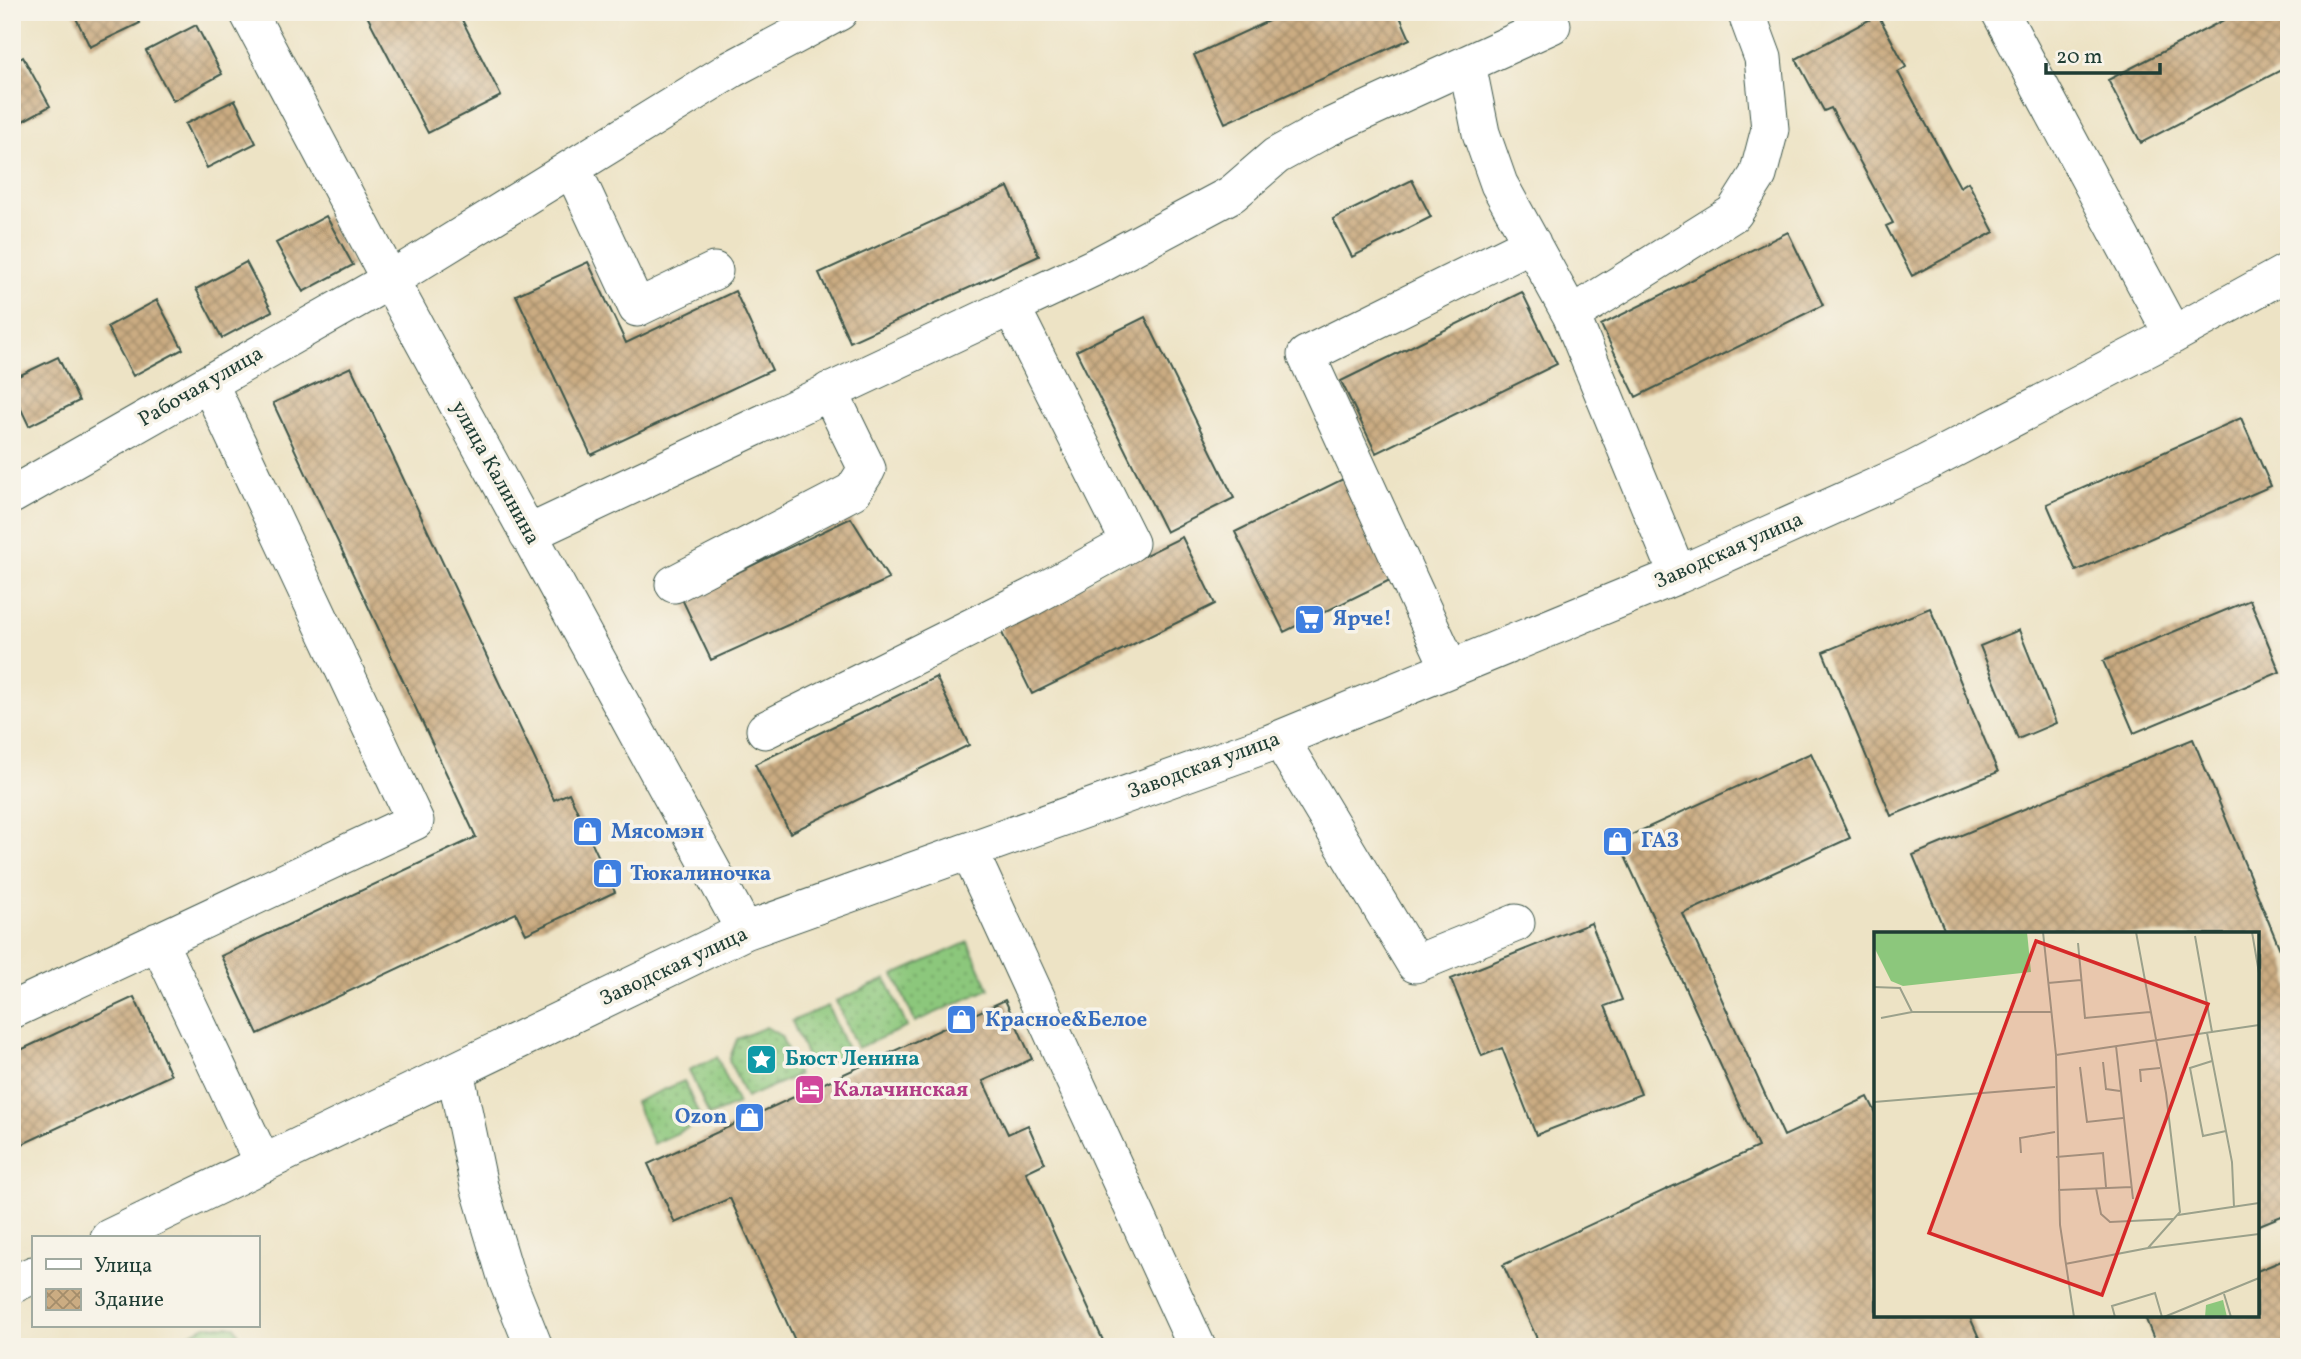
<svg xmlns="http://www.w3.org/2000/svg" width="2301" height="1359" font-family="Vollkorn,serif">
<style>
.grass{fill:url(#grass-dots);stroke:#568258;stroke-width:2}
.pitch{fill:#8cc77c;stroke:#568258;stroke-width:2}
.building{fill:url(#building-cross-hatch)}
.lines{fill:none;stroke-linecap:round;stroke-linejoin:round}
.minor-casing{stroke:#3e564a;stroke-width:39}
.minor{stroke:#fff;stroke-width:37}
.labels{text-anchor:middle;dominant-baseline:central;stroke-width:7;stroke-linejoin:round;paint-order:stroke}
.street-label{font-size:21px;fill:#1f3d34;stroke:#f7f3e8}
.shop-label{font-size:21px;font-weight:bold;fill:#366cbe;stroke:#f7f3e8;text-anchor:start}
.culture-label{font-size:21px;font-weight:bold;fill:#0d838f;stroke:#f7f3e8;text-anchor:start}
.hotel-label{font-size:21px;font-weight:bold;fill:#b23c85;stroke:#f7f3e8;text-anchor:start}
.inset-road{fill:none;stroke:#9ba18b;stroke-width:2}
.view{fill:#d62828;fill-opacity:0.15;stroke:#d62828;stroke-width:3.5}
.inset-edge{fill:none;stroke:#1f3d34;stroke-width:3.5}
</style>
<defs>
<pattern id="grass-dots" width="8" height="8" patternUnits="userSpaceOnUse" patternTransform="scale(1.75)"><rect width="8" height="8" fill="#8cc77c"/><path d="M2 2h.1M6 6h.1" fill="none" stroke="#72a366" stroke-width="1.8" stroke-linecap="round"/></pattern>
<pattern id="building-cross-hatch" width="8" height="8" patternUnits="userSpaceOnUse" patternTransform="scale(1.75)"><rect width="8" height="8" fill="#cbac82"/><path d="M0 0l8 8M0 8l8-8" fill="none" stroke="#a48d6b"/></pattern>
</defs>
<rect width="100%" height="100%" fill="#f7f3e8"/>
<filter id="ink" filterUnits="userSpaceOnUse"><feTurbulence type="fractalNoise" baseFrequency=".0143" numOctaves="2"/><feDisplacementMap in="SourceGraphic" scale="14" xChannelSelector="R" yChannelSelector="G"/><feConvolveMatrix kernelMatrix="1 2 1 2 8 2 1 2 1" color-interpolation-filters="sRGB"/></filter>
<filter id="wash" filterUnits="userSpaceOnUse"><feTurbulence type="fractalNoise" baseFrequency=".00686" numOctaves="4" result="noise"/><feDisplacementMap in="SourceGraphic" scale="28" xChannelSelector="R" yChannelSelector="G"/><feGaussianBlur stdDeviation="1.57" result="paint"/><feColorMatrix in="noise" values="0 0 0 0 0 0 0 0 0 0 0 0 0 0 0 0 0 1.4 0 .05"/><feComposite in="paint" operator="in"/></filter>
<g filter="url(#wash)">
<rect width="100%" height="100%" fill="#ede3c5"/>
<path class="grass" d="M968,942L989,989L915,1022L894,975Z
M886,979L907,1027L857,1048L836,1001Z
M828,1006L849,1054L812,1069L792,1021Z
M766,1027L781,1036L798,1075L746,1098L729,1060L737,1039Z
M717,1057L738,1104L709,1116L689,1070Z
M684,1081L702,1122L653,1144L635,1102Z"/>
<path class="pitch" d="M206,1326H235L245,1347H162Z"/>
<g id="blocks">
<path class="building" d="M73,12H134L140,23L90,47Z
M365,12H458L501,96L428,133Z
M1288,12H1398L1410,39L1225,123L1194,55Z
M2239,12H2289V66L2141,143L2108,80Z
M1878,15L1906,67L1898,72L1960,187L1968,182L1994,232L1912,276L1886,226L1893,223L1831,108L1824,111L1796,59Z
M196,25L222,74L173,101L146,51Z
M23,57L50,106L12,127V63Z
M235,100L256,143L207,168L185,124Z
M1412,180L1431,217L1352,257L1333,219Z
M1008,187L1039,256L850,342L819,273Z
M326,216L353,265L303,292L276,243Z
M1788,232L1823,305L1636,397L1601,325Z
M246,262L272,311L222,338L196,289Z
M588,262L626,343L735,291L772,370L591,455L516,295Z
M1522,292L1557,364L1376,453L1341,381Z
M157,300L183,349L133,376L107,327Z
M1145,317L1234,498L1166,532L1076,351Z
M58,357L79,401L29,426L12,390V379Z
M351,367L554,800L569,793L615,892L526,934L516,913L258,1034L221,956L476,837L273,403Z
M2241,418L2271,486L2076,571L2047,504Z
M1343,479L1392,579L1284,632L1235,532Z
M851,518L889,579L711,660L682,599Z
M1182,537L1215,604L1032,694L999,627Z
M2250,600L2280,672L2134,733L2103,661Z
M1930,608L1998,772L1891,816L1823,652Z
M2019,630L2056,723L2018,739L1980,646Z
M936,677L969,745L790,833L755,764Z
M2193,739L2289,971V1213L2257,1226V934H1946L1913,855Z
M1811,753L1850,838L1683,914L1784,1136L1868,1097L1876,1113V1315H1969L1983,1347H1541L1503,1265L1758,1147L1618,841Z
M1591,923L1622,1000L1605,1006L1641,1094L1536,1135L1502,1048L1482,1056L1451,979Z
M134,997L171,1075L12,1149V1054Z
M1005,1000L1032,1059L983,1081L1008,1134L1028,1125L1045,1163L1026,1172L1106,1347H798L730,1198L675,1223L648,1164Z
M2289,1258V1347H2157L2145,1317L2257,1315V1271Z"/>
</g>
</g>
<g filter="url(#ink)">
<use href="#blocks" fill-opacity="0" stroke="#3e564a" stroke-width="2"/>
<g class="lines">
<defs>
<path id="minor" d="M248,12L390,280L745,931
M2000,12L2173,335
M1467,64L1481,133L1499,184L1571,315L1678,575
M572,168L637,308L714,271
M1571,315L1734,213L1758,175L1770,129L1763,58L1746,12
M12,495L390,280L732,69L839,12
M528,534L1097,266L1232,194L1276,156L1325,129L1552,25
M674,584L853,491L867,469L829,391
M1450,669L1306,355L1532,243
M765,730L1032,597L1130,543L1011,306
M1280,739L1415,964L1516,923
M969,851L1197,1347
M158,941L263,1164
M12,1010L415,821L209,383
M455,1071L479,1186L507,1280L534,1347
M109,1238L745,931L1270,743L1678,575L1913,470L2173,335L2289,271
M12,1285L33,1275"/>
</defs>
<use href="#minor" class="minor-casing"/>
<use href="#minor" class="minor"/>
</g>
</g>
<defs>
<symbol id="supermarket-square" viewBox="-11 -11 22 22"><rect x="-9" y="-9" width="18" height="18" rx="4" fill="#3f7fe0" stroke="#f7f3e8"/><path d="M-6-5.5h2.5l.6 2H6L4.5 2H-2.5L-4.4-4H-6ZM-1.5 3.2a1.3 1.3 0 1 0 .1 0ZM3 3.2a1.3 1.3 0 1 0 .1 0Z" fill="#fff"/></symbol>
<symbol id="shop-square" viewBox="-11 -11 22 22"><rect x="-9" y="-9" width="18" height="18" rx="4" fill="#3f7fe0" stroke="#f7f3e8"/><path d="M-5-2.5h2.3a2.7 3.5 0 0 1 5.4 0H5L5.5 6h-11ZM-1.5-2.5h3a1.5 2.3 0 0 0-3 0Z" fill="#fff"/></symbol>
<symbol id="sight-square" viewBox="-11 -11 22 22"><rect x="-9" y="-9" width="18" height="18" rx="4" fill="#0f9aa8" stroke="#f7f3e8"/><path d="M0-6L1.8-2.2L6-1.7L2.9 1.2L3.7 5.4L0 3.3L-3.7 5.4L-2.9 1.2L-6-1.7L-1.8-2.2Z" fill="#fff"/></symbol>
<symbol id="hotel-square" viewBox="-11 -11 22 22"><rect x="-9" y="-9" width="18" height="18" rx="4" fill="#d1479c" stroke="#f7f3e8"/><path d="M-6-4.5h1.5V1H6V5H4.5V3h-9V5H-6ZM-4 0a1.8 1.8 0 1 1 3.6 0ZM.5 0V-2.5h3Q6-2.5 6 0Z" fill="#fff"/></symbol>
</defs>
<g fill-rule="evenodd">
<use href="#supermarket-square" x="1292" y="602" width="35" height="35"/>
<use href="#shop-square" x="570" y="814" width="35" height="35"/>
<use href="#shop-square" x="1600" y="824" width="35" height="35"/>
<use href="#shop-square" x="590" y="856" width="35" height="35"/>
<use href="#shop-square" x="944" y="1002" width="35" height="35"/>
<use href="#sight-square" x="744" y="1042" width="35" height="35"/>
<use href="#hotel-square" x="792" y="1072" width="35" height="35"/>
<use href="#shop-square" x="732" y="1100" width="35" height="35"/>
</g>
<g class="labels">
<g class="street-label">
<text transform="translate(201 387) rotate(-30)">Рабочая улица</text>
<text transform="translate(495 473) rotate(61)">улица Калинина</text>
<text transform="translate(1729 551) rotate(-24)">Заводская улица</text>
<text transform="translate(1204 766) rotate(-20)">Заводская улица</text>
<text transform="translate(674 967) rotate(-25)">Заводская улица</text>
</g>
<g class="shop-label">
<text x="1333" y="619">Ярче!</text>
<text x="611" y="832">Мясомэн</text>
<text x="1641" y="841">ГАЗ</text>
<text x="630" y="874">Тюкалиночка</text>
<text x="985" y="1020">Красное&amp;Белое</text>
<text x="727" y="1117" text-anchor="end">Ozon</text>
</g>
<g class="culture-label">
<text x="785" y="1059">Бюст Ленина</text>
</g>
<g class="hotel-label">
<text x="833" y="1090">Калачинская</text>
</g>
</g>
<g transform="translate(1874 932)">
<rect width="385" height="385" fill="#ede3c5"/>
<path d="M349,368L353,385H331L332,373Z" fill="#8cc77c"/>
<path d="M1,0H153L157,40L29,54L17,49L1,17Z" fill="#8cc77c"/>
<path class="inset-road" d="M169,0L182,123L186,293L200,385M378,0L385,41M321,4L338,100M204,11L211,86L276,80M174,51L207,48M0,55L26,56L38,80M7,86L38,80H177M333,101L358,230L360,275M242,114L259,267M182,123L385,93M338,129L316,136L329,204L352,199M229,130L232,157L246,159M206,135L213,190L249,186M267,150L266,138L286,136M0,170L181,155M147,221L146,206L181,200M182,225L229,221L232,255M222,256L227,282L236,290L299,287M184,258L258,255M304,283L385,271M274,316L385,302M191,332L274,316L306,280L292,161L262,0M350,362L357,385M241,385L238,374L281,361L288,385M290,385L385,346"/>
<path class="view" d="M162,9L334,72L228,363L55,301Z"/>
<rect width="385" height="385" class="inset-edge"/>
</g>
<rect width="2301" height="1359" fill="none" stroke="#f7f3e8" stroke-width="42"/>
<rect x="32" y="1236" width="228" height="91" fill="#f7f3e8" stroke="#a1aaa0" stroke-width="2"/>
<rect x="46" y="1259" width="35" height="10" fill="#ffffff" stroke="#a1aaa0" stroke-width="2"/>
<text x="94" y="1272" font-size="21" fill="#1f3d34">Улица</text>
<rect x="46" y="1289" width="35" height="21" fill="url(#building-cross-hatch)" stroke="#a1aaa0" stroke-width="2"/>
<text x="94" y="1306" font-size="21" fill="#1f3d34">Здание</text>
<path d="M2046 63v10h114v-10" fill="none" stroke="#1f3d34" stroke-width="3.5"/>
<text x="2056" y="63" font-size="21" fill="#1f3d34" stroke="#f7f3e8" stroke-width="5" paint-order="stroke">20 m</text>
</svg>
